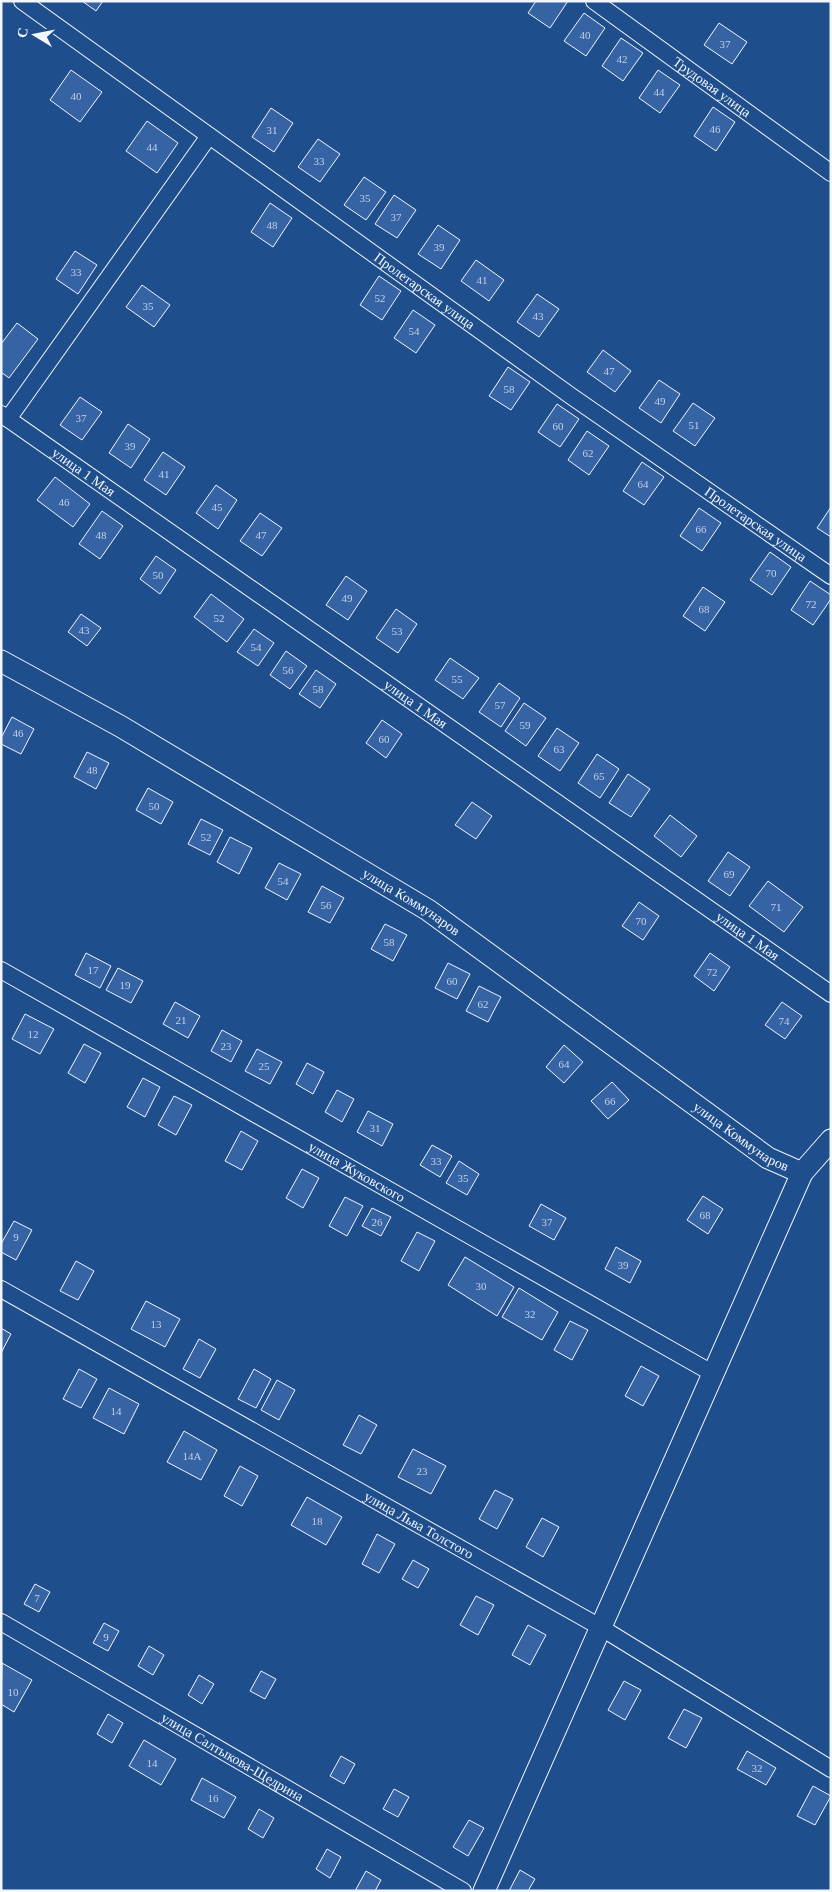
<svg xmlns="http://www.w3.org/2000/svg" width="832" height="1892" font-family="'Times New Roman',serif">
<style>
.building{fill:#3563a3;stroke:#f2f6ff}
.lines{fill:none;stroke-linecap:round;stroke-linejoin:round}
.minor-casing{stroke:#f2f6ff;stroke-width:18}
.major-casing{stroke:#f2f6ff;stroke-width:23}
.minor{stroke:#1f4e8c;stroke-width:16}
.major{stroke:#1f4e8c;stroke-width:21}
.labels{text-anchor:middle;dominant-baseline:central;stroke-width:4;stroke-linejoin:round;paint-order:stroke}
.number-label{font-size:11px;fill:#c3d1e8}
.street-label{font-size:14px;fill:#f2f6ff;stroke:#1f4e8c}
</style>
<rect width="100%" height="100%" fill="#1f4e8c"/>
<path class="building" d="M82,1H103L96,11Z
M536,1H568L550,28L528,13Z
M584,13L605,28L586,56L564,41Z
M719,23L747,42L732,64L704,45Z
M621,38L643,53L623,81L602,66Z
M71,70L102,92L80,122L50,100Z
M658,70L680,85L660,113L639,98Z
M713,107L735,122L716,151L694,136Z
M271,108L293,123L274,152L252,137Z
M147,121L178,143L157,173L126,151Z
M318,139L340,154L320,182L298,167Z
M364,177L386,192L366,220L344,205Z
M394,195L416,210L397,238L375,224Z
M270,203L292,218L273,247L251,232Z
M438,225L460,240L441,269L418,254Z
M75,251L97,265L78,294L56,279Z
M476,260L504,280L489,301L461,281Z
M379,276L401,291L382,320L360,305Z
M142,285L170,305L154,327L126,307Z
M537,294L559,309L539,337L517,322Z
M413,310L435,325L416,353L394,338Z
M17,323L38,339L9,378L1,372V344Z
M603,350L631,371L615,392L587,372Z
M508,367L530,382L511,410L489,396Z
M659,380L680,394L661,423L639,408Z
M80,397L102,412L82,440L60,425Z
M693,403L715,418L695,446L673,431Z
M557,404L579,419L560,447L538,432Z
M128,424L150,439L131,468L109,453Z
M587,431L609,446L589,475L568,460Z
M163,452L185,467L166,495L144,480Z
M642,462L664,477L644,505L623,491Z
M55,477L90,504L73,527L37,500Z
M216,485L237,500L218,529L196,513Z
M831,507V537L817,528Z
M699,508L721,523L702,551L680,536Z
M102,511L123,526L100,559L79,544Z
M260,513L282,528L262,556L240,541Z
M770,552L791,567L772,595L750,580Z
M156,556L176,570L160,594L140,579Z
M346,576L367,591L348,620L326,605Z
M810,581L831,595V599L813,625L791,610Z
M703,587L725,602L705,631L683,616Z
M211,594L244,619L227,642L194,617Z
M396,609L417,624L398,653L376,638Z
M81,614L101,628L87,646L68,632Z
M254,629L274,643L258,666L237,652Z
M286,651L307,666L290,689L270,675Z
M450,658L479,678L463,699L435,680Z
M316,670L336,684L320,708L299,694Z
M499,683L520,698L501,727L479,712Z
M524,703L546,718L526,746L505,731Z
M12,717L34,729L21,754L1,744V738Z
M382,720L402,734L386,758L366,743Z
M557,728L579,743L560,771L538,756Z
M87,752L109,763L96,789L74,777Z
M597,754L619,769L600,798L578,783Z
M628,774L650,789L631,817L609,803Z
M148,788L173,802L161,824L136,810Z
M472,802L492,816L476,839L455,825Z
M670,815L697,836L681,857L654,836Z
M201,819L223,830L210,855L188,844Z
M230,837L252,848L239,874L217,862Z
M728,852L750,867L730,896L708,881Z
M279,863L301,874L287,900L265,888Z
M768,881L803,907L784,932L749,906Z
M322,886L344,898L330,923L308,912Z
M639,902L659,916L643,940L622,926Z
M385,924L407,935L393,961L371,949Z
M86,953L111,966L100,988L75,975Z
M710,953L730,967L714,991L694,976Z
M448,963L470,974L457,999L435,988Z
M118,968L143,981L131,1003L106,990Z
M479,986L501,997L488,1022L466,1011Z
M175,1002L200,1016L188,1038L163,1024Z
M782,1002L802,1016L785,1039L765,1025Z
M25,1014L54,1029L40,1054L12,1039Z
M222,1030L242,1041L231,1062L211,1051Z
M84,1044L101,1053L85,1083L68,1073Z
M564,1045L583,1062L564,1083L546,1067Z
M257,1049L282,1062L270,1084L245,1071Z
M307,1063L324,1072L313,1094L296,1084Z
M143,1078L160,1087L145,1117L127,1107Z
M612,1082L629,1100L608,1119L591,1101Z
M337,1090L354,1099L342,1122L325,1112Z
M174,1096L192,1105L176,1135L158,1125Z
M368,1111L393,1124L382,1146L357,1132Z
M241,1131L258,1141L242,1170L225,1161Z
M432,1145L452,1156L440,1177L420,1165Z
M459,1161L479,1174L467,1195L446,1183Z
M302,1169L319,1178L303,1208L286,1198Z
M703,1196L723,1209L708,1234L687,1220Z
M345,1197L363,1206L347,1236L329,1226Z
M541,1204L566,1218L554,1240L529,1226Z
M372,1208L391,1217L381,1236L362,1226Z
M14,1221L32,1230L16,1260L1,1252V1244Z
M417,1232L435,1241L419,1271L401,1261Z
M616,1247L641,1261L630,1283L605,1269Z
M465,1257L514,1287L497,1316L448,1285Z
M76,1261L94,1271L78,1300L60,1291Z
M519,1288L558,1312L542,1340L502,1317Z
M146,1301L180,1319L165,1347L131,1329Z
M570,1321L588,1330L572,1360L554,1350Z
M1,1328L11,1334L1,1353Z
M199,1339L216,1349L200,1378L183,1369Z
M641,1366L659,1376L643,1406L625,1396Z
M79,1369L97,1379L81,1408L63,1399Z
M254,1369L271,1379L256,1408L238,1399Z
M277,1380L295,1390L279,1420L261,1410Z
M109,1388L139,1404L124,1434L93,1418Z
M359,1415L377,1425L361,1454L343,1445Z
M184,1431L217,1450L201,1480L167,1462Z
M413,1449L446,1466L431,1494L398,1477Z
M240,1466L258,1476L242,1506L224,1496Z
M495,1490L513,1499L497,1529L479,1519Z
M307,1497L342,1517L326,1545L291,1525Z
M542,1518L559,1527L543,1557L526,1547Z
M377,1534L395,1544L379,1573L362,1564Z
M413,1560L429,1569L418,1588L402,1579Z
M35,1584L50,1592L39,1612L24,1604Z
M476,1596L494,1605L478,1635L460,1625Z
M104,1623L119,1631L108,1651L93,1643Z
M528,1625L546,1635L530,1665L512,1655Z
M149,1646L164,1655L153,1675L138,1666Z
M2,1663L32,1680L14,1712L1,1704Z
M261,1671L276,1679L265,1699L250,1691Z
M199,1675L214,1684L202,1704L188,1695Z
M624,1681L641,1690L625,1720L608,1710Z
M684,1709L702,1718L686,1748L668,1738Z
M108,1714L123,1723L112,1743L97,1734Z
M144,1740L176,1759L161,1785L129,1766Z
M747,1751L776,1768L766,1785L737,1769Z
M341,1756L355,1764L344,1784L330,1776Z
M202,1778L236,1797L224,1818L191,1800Z
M813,1786L831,1796L815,1825L797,1816Z
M394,1789L409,1797L398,1817L383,1809Z
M259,1809L274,1818L263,1838L248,1829Z
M469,1820L484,1828L468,1856L453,1847Z
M327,1849L341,1857L330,1878L316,1869Z
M520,1870L535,1879L528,1891H509Z
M366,1871L381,1880L375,1891H355Z"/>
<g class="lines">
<defs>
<g id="minor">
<path id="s1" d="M22,1L571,396L831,576"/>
<path id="s2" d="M594,1L831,173"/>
<path id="s3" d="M1,414L831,994"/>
<path d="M8,419L209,136"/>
<path id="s4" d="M1,970L712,1373"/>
<path id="s5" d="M1,1289L600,1627L831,1769"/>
<path id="s6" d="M1,1622L463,1891"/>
</g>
<g id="major">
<path id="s7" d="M1,661L120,726L428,910L768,1158L802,1173"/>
<path d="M484,1891L802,1173L831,1140"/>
</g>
</defs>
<use href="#minor" class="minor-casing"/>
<use href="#major" class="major-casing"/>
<use href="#minor" class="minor"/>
<use href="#major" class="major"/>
</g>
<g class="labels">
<g class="number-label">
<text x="585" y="35">40</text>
<text x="725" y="44">37</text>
<text x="622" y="59">42</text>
<text x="659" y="92">44</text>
<text x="76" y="96">40</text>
<text x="715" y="129">46</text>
<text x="272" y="130">31</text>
<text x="152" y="147">44</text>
<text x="319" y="161">33</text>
<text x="365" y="198">35</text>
<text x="396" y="217">37</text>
<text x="272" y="225">48</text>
<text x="439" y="247">39</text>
<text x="76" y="272">33</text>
<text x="482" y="280">41</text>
<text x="380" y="298">52</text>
<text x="148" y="306">35</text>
<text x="538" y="316">43</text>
<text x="414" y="331">54</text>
<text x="609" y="371">47</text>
<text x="509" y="389">58</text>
<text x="660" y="401">49</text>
<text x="81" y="418">37</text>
<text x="694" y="425">51</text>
<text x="558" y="426">60</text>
<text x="130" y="446">39</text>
<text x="588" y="453">62</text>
<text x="164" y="474">41</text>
<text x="643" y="484">64</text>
<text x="64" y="502">46</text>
<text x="217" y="507">45</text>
<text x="701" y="529">66</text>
<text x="101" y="535">48</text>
<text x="261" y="535">47</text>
<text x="771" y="573">70</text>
<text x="158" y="575">50</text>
<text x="347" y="598">49</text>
<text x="811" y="604">72</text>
<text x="704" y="609">68</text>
<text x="219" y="618">52</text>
<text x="84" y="630">43</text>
<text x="397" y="631">53</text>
<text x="256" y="647">54</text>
<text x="288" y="670">56</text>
<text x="457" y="679">55</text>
<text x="318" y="689">58</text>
<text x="500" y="705">57</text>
<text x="525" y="725">59</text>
<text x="18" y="733">46</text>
<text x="384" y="739">60</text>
<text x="559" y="749">63</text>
<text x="92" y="770">48</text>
<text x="599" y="776">65</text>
<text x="154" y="806">50</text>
<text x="206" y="837">52</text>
<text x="729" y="874">69</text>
<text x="283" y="881">54</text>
<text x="326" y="905">56</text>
<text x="776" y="907">71</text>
<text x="641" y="921">70</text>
<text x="389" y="942">58</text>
<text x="93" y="970">17</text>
<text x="712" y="972">72</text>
<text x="452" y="981">60</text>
<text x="125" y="985">19</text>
<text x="483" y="1004">62</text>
<text x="181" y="1020">21</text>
<text x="784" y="1021">74</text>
<text x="33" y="1034">12</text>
<text x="226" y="1046">23</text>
<text x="564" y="1064">64</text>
<text x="264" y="1066">25</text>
<text x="610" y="1101">66</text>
<text x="375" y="1128">31</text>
<text x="436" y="1161">33</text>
<text x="463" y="1178">35</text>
<text x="705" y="1215">68</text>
<text x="377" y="1222">26</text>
<text x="547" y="1222">37</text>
<text x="16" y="1237">9</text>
<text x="623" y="1265">39</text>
<text x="481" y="1286">30</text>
<text x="530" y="1314">32</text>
<text x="156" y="1324">13</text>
<text x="116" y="1411">14</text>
<text x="192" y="1456">14А</text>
<text x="422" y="1471">23</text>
<text x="317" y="1521">18</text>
<text x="37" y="1598">7</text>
<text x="106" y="1637">9</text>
<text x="13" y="1692">10</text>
<text x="152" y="1763">14</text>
<text x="757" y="1768">32</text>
<text x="213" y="1798">16</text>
</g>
<g class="street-label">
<text stroke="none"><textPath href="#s2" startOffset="146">Трудовая улица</textPath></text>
<text stroke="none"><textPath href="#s1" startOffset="496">Пролетарская улица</textPath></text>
<text stroke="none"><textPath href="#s3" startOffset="101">улица 1 Мая</textPath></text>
<text stroke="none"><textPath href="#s1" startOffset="901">Пролетарская улица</textPath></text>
<text stroke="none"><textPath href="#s3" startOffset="506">улица 1 Мая</textPath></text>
<text stroke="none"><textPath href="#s7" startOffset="476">улица Коммунаров</textPath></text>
<text stroke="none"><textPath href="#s3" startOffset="911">улица 1 Мая</textPath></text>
<text stroke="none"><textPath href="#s7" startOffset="881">улица Коммунаров</textPath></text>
<text stroke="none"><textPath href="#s4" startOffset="409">улица Жуковского</textPath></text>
<text stroke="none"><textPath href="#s5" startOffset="480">улица Льва Толстого</textPath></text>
<text stroke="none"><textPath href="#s6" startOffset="268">улица Салтыкова-Щедрина</textPath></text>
</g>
</g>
<rect width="832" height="1892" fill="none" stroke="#f2f6ff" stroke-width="5"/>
<g transform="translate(35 35) rotate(280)" stroke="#1f4e8c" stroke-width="4" paint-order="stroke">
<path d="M0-4L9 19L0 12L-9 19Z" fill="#f2f6ff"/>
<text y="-8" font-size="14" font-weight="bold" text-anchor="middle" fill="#f2f6ff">С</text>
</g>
</svg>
